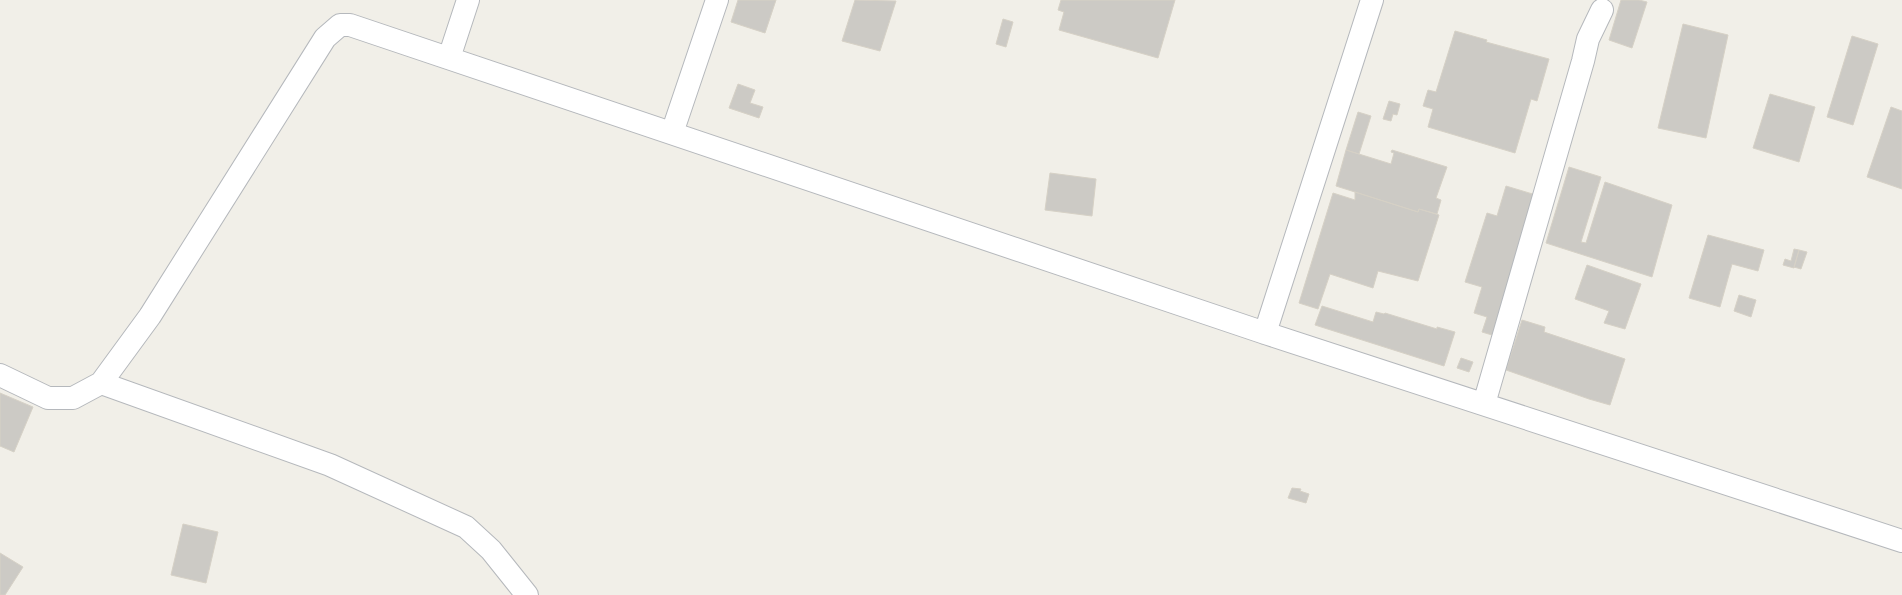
<svg xmlns="http://www.w3.org/2000/svg" width="1902" height="595" font-family="'Open Sans',sans-serif">
<style>
.building{fill:#cccac5;stroke:#d6d1c6}
.lines{fill:none;stroke-linecap:round;stroke-linejoin:round}
.minor-casing{stroke:#b5b8bc;stroke-width:24}
.minor{stroke:#fff;stroke-width:22}
</style>
<rect width="100%" height="100%" fill="#f1efe8"/>
<path class="building" d="M738,0H776L765,33L731,22Z
M855,0L896,1L880,51L842,41Z
M1061,0H1175L1158,58L1059,30L1064,12L1058,10Z
M1621,0H1639L1647,2L1632,48L1609,40Z
M1003,19L1013,22L1006,47L996,44Z
M1683,24L1728,35L1706,138L1658,128Z
M1455,31L1487,40L1486,42L1549,59L1537,101L1531,99L1515,153L1428,127L1433,109L1423,106L1428,90L1436,92Z
M1852,36L1878,44L1853,125L1827,117Z
M738,84L755,90L750,103L763,107L759,118L729,108Z
M1770,94L1815,107L1799,162L1753,148Z
M1389,101L1400,104L1397,115L1393,114L1391,121L1383,119Z
M1891,107L1902,111V189L1867,177Z
M1358,112L1371,116L1359,154L1346,150Z
M1346,150L1391,164L1394,153L1391,152L1392,150L1447,167L1436,198L1441,200L1437,214L1419,209L1418,212L1336,186Z
M1569,167L1601,177L1581,242L1586,243L1605,182L1672,205L1652,277L1546,243Z
M1050,173L1096,179L1092,216L1045,210Z
M1506,186L1536,195L1492,335L1482,332L1487,317L1474,313L1482,287L1465,282L1487,213L1497,216Z
M1355,192L1418,212L1419,209L1439,215L1418,281L1378,271L1373,288L1330,274L1318,309L1299,303L1333,193L1355,200Z
M1708,235L1764,250L1758,271L1732,264L1720,307L1689,298Z
M1794,249L1799,250L1794,268L1783,265L1785,259L1791,261Z
M1799,250L1807,252L1801,269L1794,267Z
M1587,265L1641,284L1625,329L1604,323L1609,311L1575,299Z
M1739,295L1756,300L1751,317L1734,311Z
M1322,306L1373,322L1376,312L1384,314L1385,313L1437,329V327L1455,332L1444,366L1315,325Z
M1522,320L1545,327L1544,332L1625,359L1610,405L1589,399L1506,370Z
M1461,358L1473,362L1469,372L1457,368Z
M0,393L33,407L14,452L0,446Z
M1292,488L1301,489L1300,491L1309,494L1306,503L1288,498Z
M183,524L218,532L206,583L171,575Z
M0,553L23,567L5,595H0Z"/>
<g class="lines">
<defs>
<path id="minor" d="M449,58L468,0
M672,133L717,0
M1265,333L1372,0
M0,375L48,398H73L101,383L150,316L325,38L340,25H350L1265,333L1902,541
M101,383L330,465L466,527L491,550L527,595
M1484,404L1583,61L1588,39L1602,10"/>
</defs>
<use href="#minor" class="minor-casing"/>
<use href="#minor" class="minor"/>
</g>
</svg>
